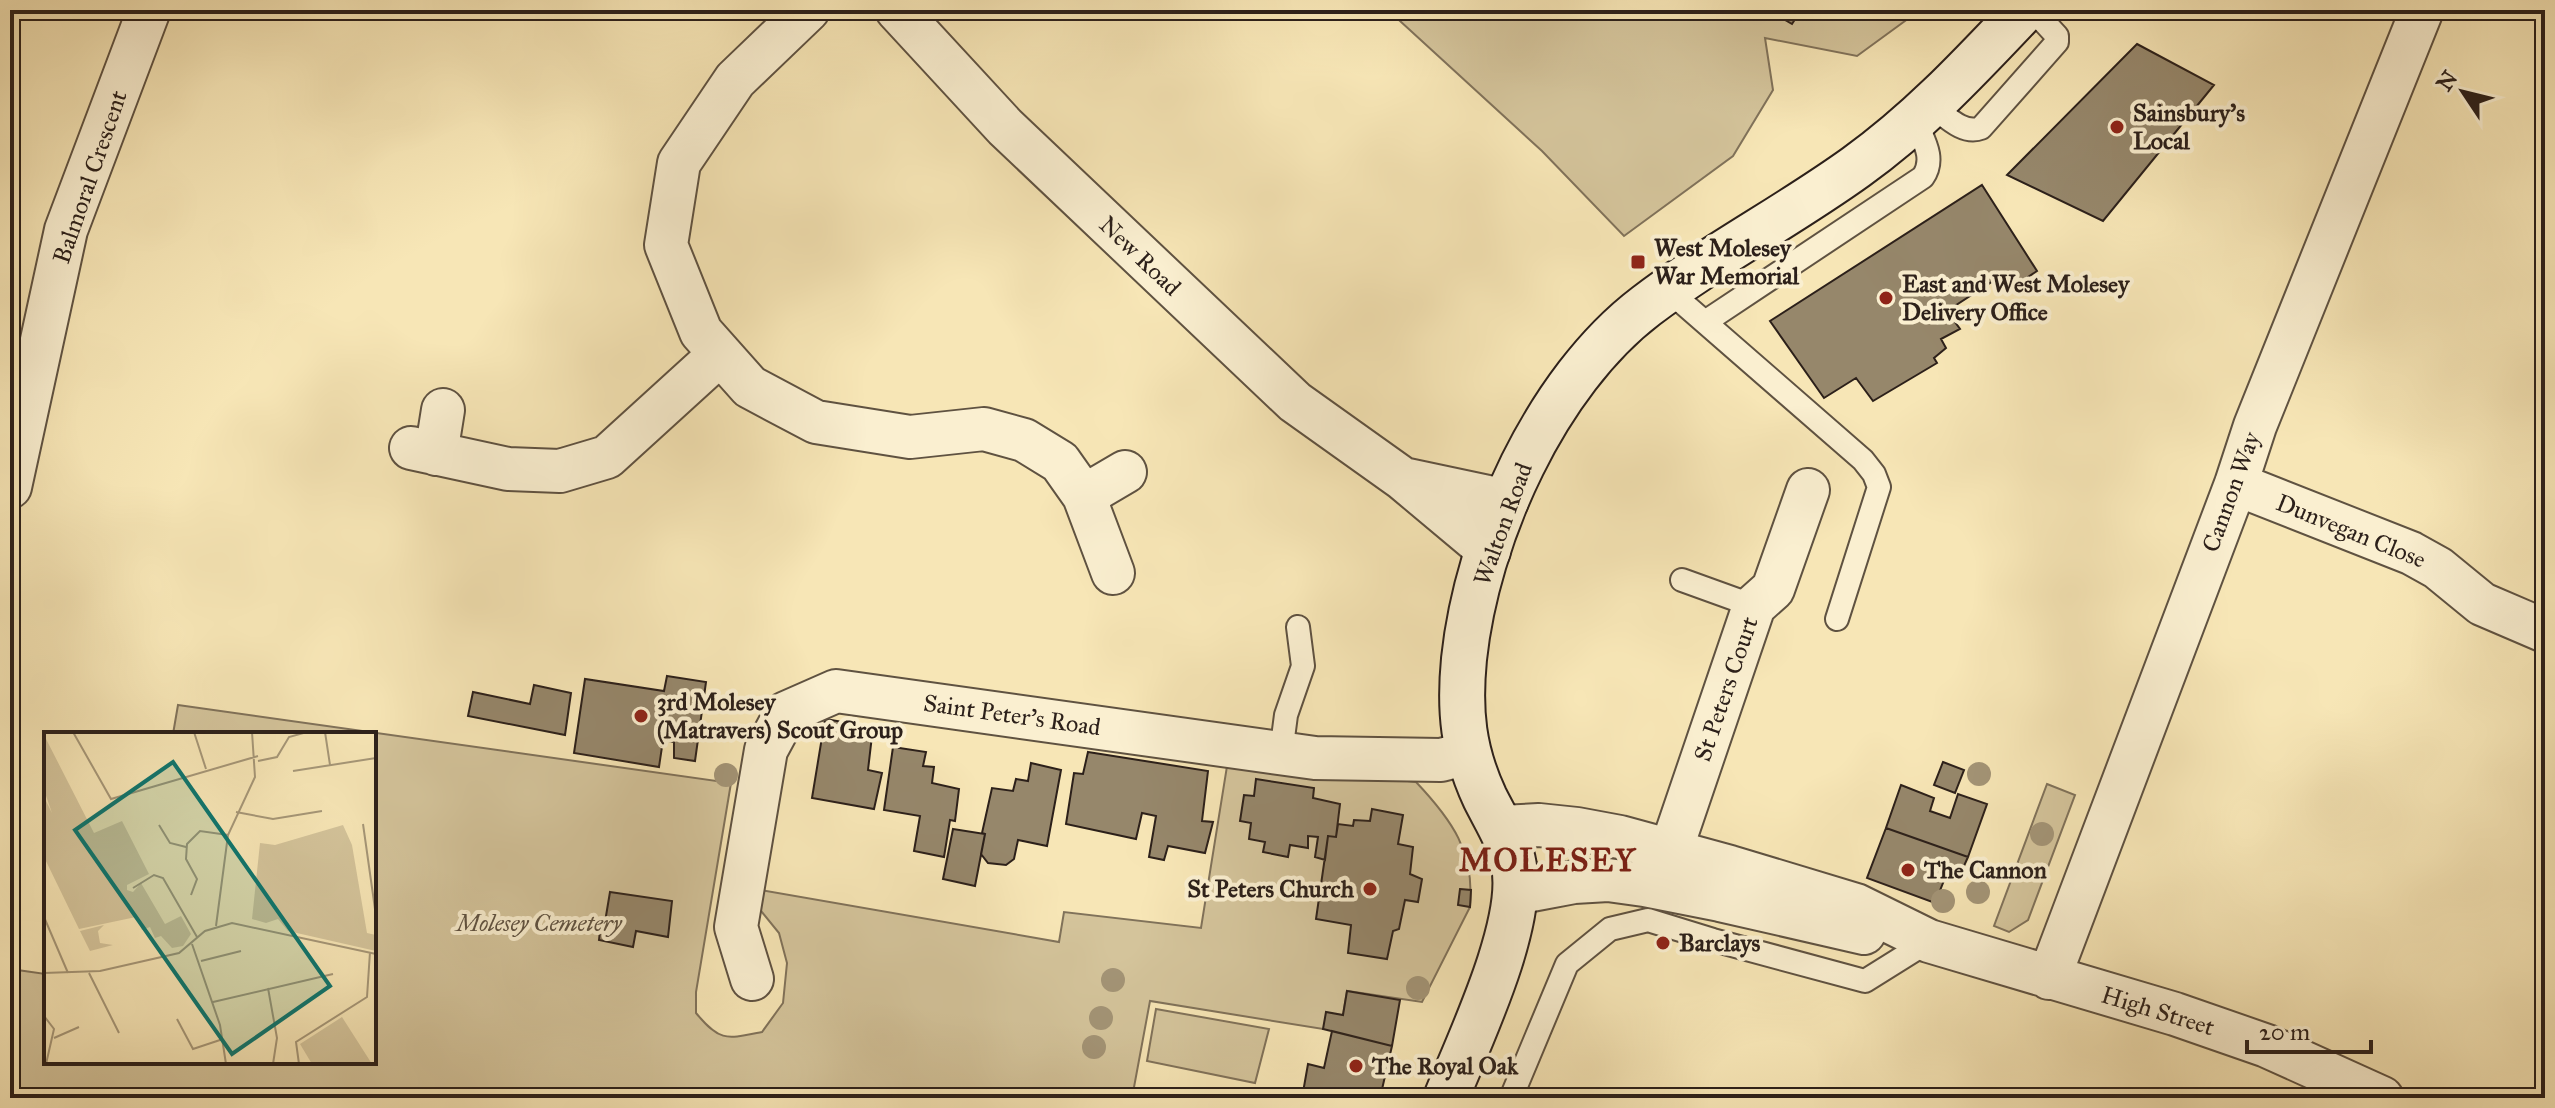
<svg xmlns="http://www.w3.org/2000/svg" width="2555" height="1108" font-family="'IM FELL Great Primer',serif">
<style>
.green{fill:#d4c49b;stroke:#80725a;stroke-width:2}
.building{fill:#96876b;stroke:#2c201a;stroke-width:2}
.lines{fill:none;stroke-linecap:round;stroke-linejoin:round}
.service-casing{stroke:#5f5241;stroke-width:26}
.minor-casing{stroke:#5f5241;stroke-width:46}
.secondary-casing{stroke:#2c201a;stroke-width:48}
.service{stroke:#faefd0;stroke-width:22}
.minor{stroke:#faefd0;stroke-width:42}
.secondary{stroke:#faefd0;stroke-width:44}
.tree{fill:#a39476}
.poi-dot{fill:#8f2418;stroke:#faefd0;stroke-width:3}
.labels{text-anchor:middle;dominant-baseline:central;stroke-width:8;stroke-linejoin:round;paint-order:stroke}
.poi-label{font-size:24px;font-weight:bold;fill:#2c201a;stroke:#faefd0;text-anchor:start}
.street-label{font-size:24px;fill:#2c201a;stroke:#faefd0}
.park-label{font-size:24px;font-style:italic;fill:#5e5141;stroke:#faefd0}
.district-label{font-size:32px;font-weight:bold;letter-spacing:2px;fill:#7a1f14;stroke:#faefd0}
.inset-road{fill:none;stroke:#a69778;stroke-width:2}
.view{fill:#0f766e;fill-opacity:0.15;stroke:#0f766e;stroke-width:4}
.inset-edge{fill:none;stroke:#2c201a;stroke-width:4}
</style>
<rect width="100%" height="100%" fill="#f7e6b6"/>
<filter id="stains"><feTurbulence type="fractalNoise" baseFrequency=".0025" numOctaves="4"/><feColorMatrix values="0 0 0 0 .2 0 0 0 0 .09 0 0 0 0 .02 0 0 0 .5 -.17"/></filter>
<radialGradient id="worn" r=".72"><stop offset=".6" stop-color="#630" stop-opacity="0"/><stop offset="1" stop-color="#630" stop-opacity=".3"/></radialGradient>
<path class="green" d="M1388,10H1920L1857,56L1765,38L1773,90L1733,156L1624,236L1542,151Z
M178,705L731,783L696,992V1013C720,1042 726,1039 762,1032L783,1003L787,963L779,933L757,906L755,889L1059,942L1064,912L1201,928L1228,760L1416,782C1452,820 1475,852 1470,907L1422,1002L1347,991L1343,1015L1323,1029L1150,1001L1132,1098H10V969L46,974V1062H374V734H173Z
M2047,784L2075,795L2028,920L2009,932L1994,926Z
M1156,1009L1269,1029L1255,1083L1147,1061Z"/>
<path class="building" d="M1768,10H1801L1792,24Z
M2137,44L2214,85L2103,221L2007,175Z
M1982,185L2037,271L2016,285L2001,276L1947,311L1960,329L1941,339L1946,348L1934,358L1937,363L1873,401L1856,378L1824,398L1770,321Z
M667,676L706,682L695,761L674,758V742L663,740L659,767L574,753L585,679L664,691Z
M534,685L571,693L565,735L468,716L473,692L530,704Z
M825,719L873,727L868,770L882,773L874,809L812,798Z
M893,747L926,752L923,766L934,767L932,783L959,789L955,821L950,820L944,857L914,851L920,816L884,810Z
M1088,752L1208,771L1202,821L1213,822L1205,853L1168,846L1164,860L1149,857L1156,816L1142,813L1136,839L1066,824L1074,773L1083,774Z
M1943,762L1964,770L1955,793L1934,785Z
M1031,763L1061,770L1047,846L1018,840L1014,859L1006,865L988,863L981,854L985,834L982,833L992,788L1013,791L1016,779L1028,781Z
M1256,779L1314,788L1313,798L1340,804L1336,837L1328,836L1325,860L1315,857L1318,837L1308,836V848L1290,845L1288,857L1263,852L1265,842L1249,839L1251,823L1240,821L1244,795L1254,796Z
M1901,785L1934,798L1930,811L1950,818L1958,794L1987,804L1968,857L1886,828Z
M1372,809L1403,815L1398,844L1413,847L1410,874L1422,879L1418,902L1405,900L1399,929L1393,931L1387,959L1348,953L1351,925L1316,919L1328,836L1336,837L1338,824L1353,826L1354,820L1370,821Z
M1886,828L1968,857L1959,877L1947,873L1935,903L1867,878Z
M953,829L985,834L975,886L943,879Z
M1460,889L1471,890L1470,907L1458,905Z
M610,892L672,901L668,937L636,931L633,947L599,940L601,922H605Z
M1347,991L1400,1000L1392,1046L1323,1029L1326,1012L1343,1015Z
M1332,1031L1392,1046L1380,1098H1302L1308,1064L1324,1068Z"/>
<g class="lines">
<defs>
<path id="service" d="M1932,106C1946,116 1963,135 1981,128L2057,42V36L2033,10
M1669,291L1863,460L1874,474L1879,487L1837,619
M1705,322L1923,177C1936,158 1923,140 1915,120
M1682,580L1754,606
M1281,753L1286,715L1303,666L1298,627
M1511,1098L1567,964L1610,929L1648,920L1713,940L1865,981L1929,941"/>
<path id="minor" d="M808,10L735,80L679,163L666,245L701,332L750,387L816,422L910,437L984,429L1024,440L1060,462L1084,496L1113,573
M897,10L1005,127L1295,402L1403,479L1489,551
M411,448L508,469L560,471L607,457L719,355
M436,454L443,410
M1408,480L1507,501
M2236,484L2411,553L2438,568L2482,604L2545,631
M10,487L66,230L149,10
M1084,496L1125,472
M1501,827L1539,825L1577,829L1620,837L1730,867L1856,905L1929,941L2175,1014L2267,1046L2382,1098
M1671,850L1754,606L1773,589L1808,490
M1516,893L1574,882L1608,880L1644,885L1720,900L1864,933
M2049,978L2236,484L2255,426L2422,10
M752,979L736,927L766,750L786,713L836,691L1315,758L1441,760L1468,753"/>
<path id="secondary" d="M1446,1098C1469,1041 1525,925 1514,866C1510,841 1496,820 1485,798C1463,751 1459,711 1464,659C1477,536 1546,382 1646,306C1713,255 1788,216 1856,167C1919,122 1971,66 2024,10"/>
</defs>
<use href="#service" class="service-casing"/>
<use href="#minor" class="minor-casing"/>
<use href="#secondary" class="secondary-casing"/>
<use href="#service" class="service"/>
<use href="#minor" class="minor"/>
<use href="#secondary" class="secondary"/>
</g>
<g class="tree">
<circle cx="1979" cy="774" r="12"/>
<circle cx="726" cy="775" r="12"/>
<circle cx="2042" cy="834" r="12"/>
<circle cx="1978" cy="892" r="12"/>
<circle cx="1943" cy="901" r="12"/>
<circle cx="1113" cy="980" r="12"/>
<circle cx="1418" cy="988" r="12"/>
<circle cx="1101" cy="1018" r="12"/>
<circle cx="1094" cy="1047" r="12"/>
</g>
<g class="poi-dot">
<circle cx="2117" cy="127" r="8"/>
<rect x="1630" y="254" width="16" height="16" rx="4"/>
<circle cx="1886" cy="298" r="8"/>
<circle cx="641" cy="716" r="8"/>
<circle cx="1908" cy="870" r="8"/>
<circle cx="1370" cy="889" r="8"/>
<circle cx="1663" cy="943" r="8"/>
<circle cx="1356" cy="1066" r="8"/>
</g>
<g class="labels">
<g class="poi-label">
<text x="2133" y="113">Sainsbury's<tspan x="2133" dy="28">Local</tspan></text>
<text x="1654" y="248">West Molesey<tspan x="1654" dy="28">War Memorial</tspan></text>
<text x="1902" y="284">East and West Molesey<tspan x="1902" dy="28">Delivery Office</tspan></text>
<text x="657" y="702">3rd Molesey<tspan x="657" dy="28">(Matravers) Scout Group</tspan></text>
<text x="1924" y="870">The Cannon</text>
<text x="1354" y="889" text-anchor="end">St Peters Church</text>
<text x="1679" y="943">Barclays</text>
<text x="1372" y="1066">The Royal Oak</text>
</g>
<g class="street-label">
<text transform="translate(90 177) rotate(-71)">Balmoral Crescent</text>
<text transform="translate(1140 256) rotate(44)">New Road</text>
<text transform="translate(2231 492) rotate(-70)">Cannon Way</text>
<text transform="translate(1503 524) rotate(-70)">Walton Road</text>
<text transform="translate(2351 531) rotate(22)">Dunvegan Close</text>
<text transform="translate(1726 689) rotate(-71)">St Peters Court</text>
<text transform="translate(1012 715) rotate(8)">Saint Peter's Road</text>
<text transform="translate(2158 1011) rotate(17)">High Street</text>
</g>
<g class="park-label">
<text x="539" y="923">Molesey Cemetery</text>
</g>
<g class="district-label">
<text x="1548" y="860">MOLESEY</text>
</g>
</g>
<g transform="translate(44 732)">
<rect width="332" height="332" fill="#f7e6b6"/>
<path d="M0,3L50,101L78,89L105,142L83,153V158L89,160L97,151L121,192L137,184L147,202L139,214L128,216L117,204L111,206L106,195L98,198L92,185L35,197L0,125V65L8,81L0,58ZM299,93L308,113L323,201L332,203V219L244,199L234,187L222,191L208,187L216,111L231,113ZM60,193L54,199L56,211L69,213L46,219L36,199ZM298,285L328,332H268L256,312Z" fill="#d4c49b"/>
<path class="inset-road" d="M29,0L67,67L214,24M150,0L162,37M281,0L286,33M214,29L233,25L245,5L263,0M249,39L332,26M192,80L229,87L278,79M319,92L332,184M115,93L126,111L142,115M89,156L110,143L119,146L153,205M147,163L153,147L142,127L143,112L156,99L184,103M0,185L24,241M172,194L184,103L211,45L208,0M148,212L176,293L182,332M157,229L197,219M0,241L56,239L135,221L161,199L188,191L332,222M45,241L75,301M224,256L233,306L229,332M169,270L289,242M0,284L10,297L2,332M133,287L149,317L179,307M10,306L35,295M255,332L252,310L323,265L326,220"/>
<path class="view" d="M129,30L286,254L188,322L31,98Z"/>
<rect width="332" height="332" class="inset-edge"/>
</g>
<rect width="2555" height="1108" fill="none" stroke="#f7e6b6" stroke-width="40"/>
<rect x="12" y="12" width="2531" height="1084" fill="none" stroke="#2c201a" stroke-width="4"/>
<rect x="20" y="20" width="2515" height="1068" fill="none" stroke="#2c201a" stroke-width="2"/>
<g transform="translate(2463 92) rotate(305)" stroke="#faefd0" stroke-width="6" paint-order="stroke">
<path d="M0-6L14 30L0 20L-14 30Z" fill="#2c201a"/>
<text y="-12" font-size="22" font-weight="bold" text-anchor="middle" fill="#2c201a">N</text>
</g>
<path d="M2247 1040v12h124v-12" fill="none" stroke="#2c201a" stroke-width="4"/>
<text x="2259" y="1040" font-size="24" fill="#2c201a" stroke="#faefd0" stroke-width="6" paint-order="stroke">20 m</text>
<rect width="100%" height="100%" filter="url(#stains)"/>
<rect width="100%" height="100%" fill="url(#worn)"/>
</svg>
